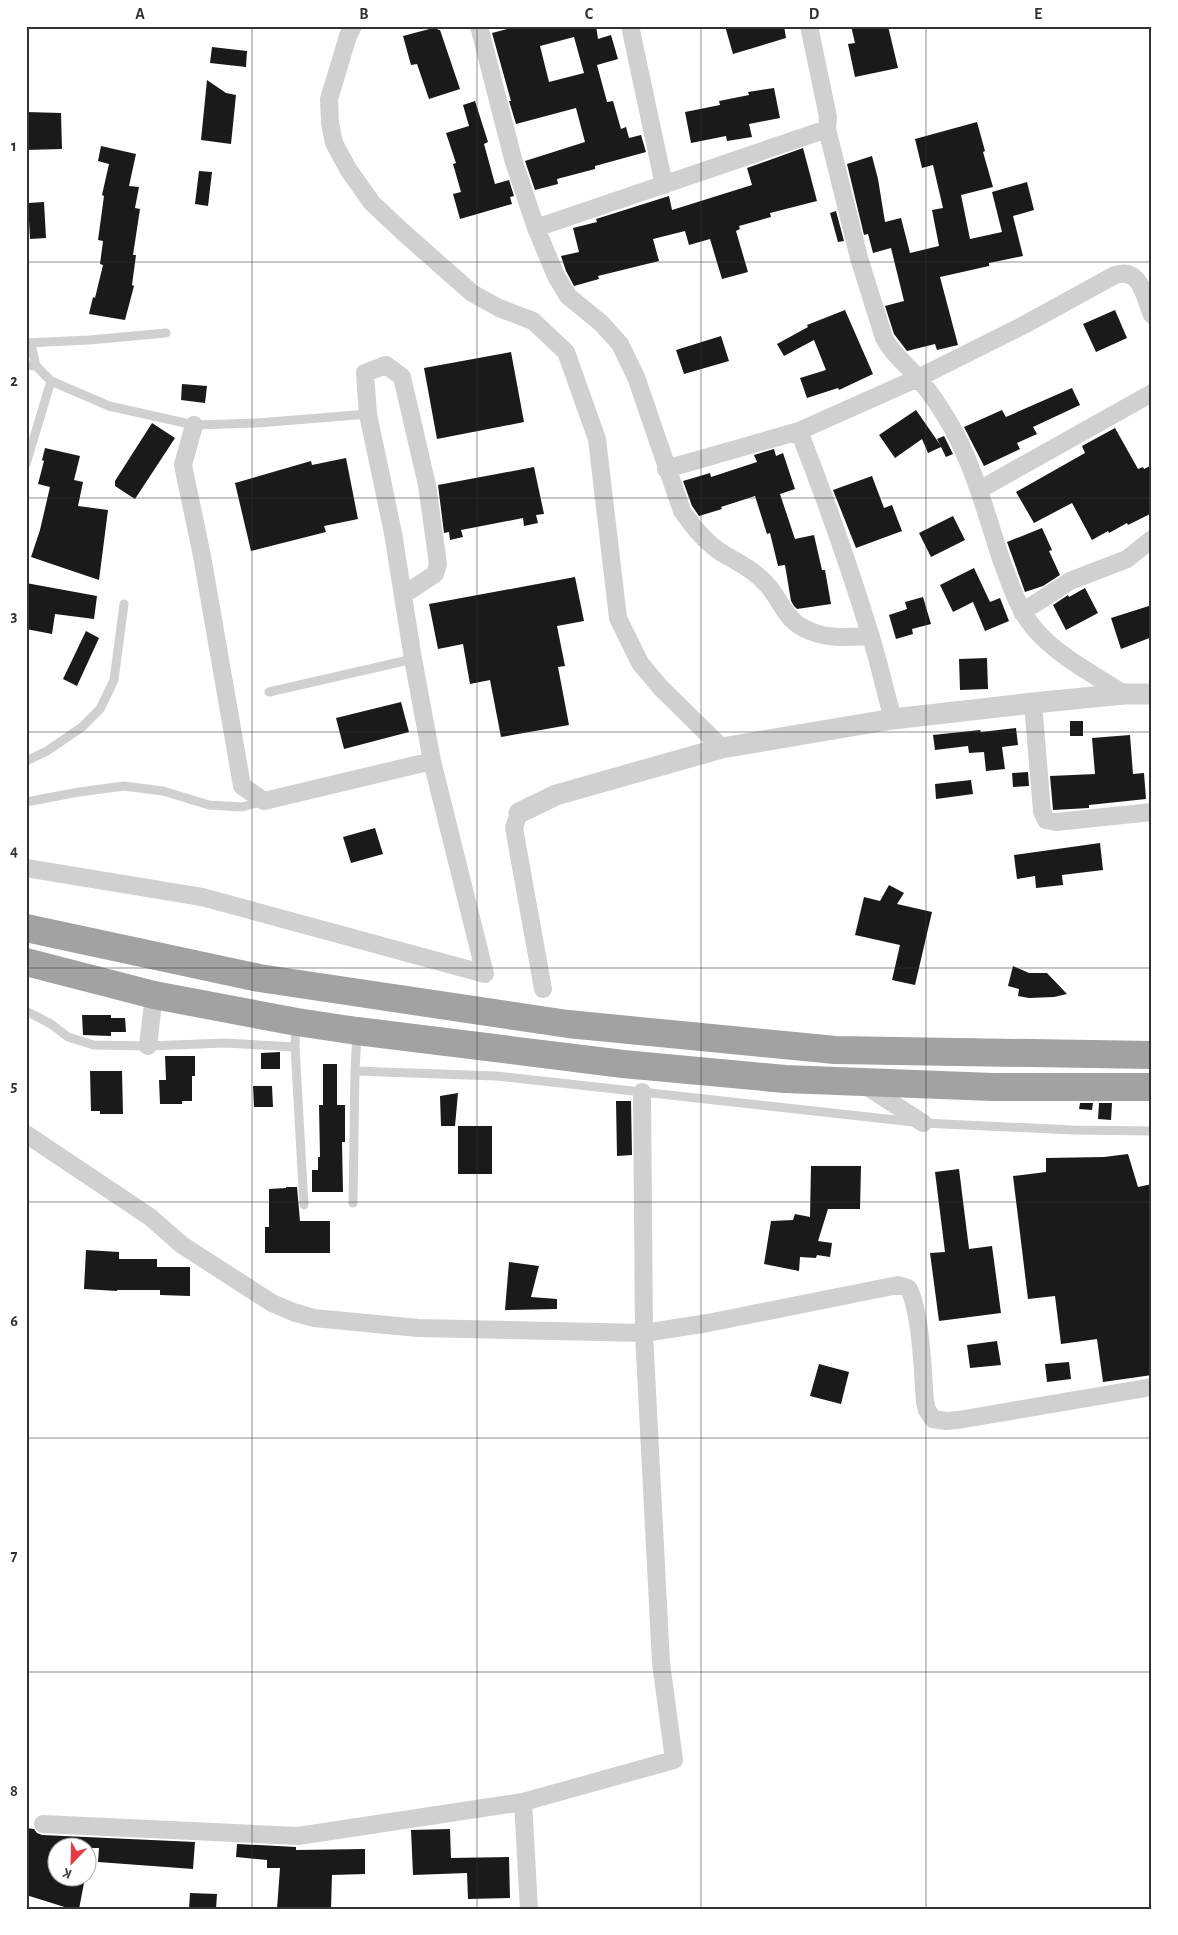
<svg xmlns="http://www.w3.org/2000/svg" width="1178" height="1935" font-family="'Alegreya Sans',sans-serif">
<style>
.building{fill:#1a1a1a;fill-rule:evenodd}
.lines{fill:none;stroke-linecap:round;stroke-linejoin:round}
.service{stroke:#d0d0d0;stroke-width:9}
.minor{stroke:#d0d0d0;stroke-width:18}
.tertiary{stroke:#d0d0d0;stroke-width:21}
.trunk{stroke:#a2a2a2;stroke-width:28}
.grid{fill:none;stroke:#333;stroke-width:1;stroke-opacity:0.55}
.neatline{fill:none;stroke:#333;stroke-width:2}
.grid-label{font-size:16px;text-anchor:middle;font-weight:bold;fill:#333}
</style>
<rect width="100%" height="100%" fill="#fff"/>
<path class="building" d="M519,26H596L598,39L611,35L618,59L597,65L607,102L613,101L621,129L626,127L629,138L641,135L646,152L595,166V169L557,179L558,184L535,190L525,161L585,142L576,108L516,124L509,101H511L492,33ZM574,37L584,73L549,82L540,46Z
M725,26H784L786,38L733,54Z
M851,26H888L898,68L855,77L848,44L855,43Z
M437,27L438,30H440L460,89L429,99L417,64L411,65L403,36Z
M212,47L247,51L246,67L210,63Z
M207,80L226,93L236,95L231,144L201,140Z
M774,88L780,118L749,124L752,137L727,141L726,136L691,143L685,112L720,105L719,101L749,95L748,92Z
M475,101L488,142L484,144L495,184L509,180L514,196L510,197L512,204L460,219L453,194L461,192L453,164L456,163L446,133L469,126L463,105Z
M26,112L61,113L62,149L26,150Z
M977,122L985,151L983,152L993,187L961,195L970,239L1002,232L992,192L1027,182L1034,210L1013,216L1023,256L989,263V266L940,277L958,345L937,350L935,344L907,351L894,334L885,306L904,301L891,248L873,253L868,234L864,235L847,164L872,156L878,179L885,222L901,218L910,253L939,246L932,210L943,208L933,165L922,168L915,139Z
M101,146L136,154L129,186L139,187L135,208L140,209L133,255H136L132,285L134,286L125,320L89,314L93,297L95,298L103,265L100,264L103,241L98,240L104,196L102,195L109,164L98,161Z
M803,148L817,201L770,213L771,217L739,226L740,229L736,231L748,272L722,279L710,239L689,245L685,231L653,239L659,261L598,276L599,279L574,286L566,271L561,256L579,252L573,228L597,222L596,219L669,196L672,210L752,185L747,168Z
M199,171L212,172L208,206L195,204Z
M44,202L46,238L30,239L28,203Z
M836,211L844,241L838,242L830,213Z
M845,310L873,374L839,390L838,388L807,398L800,378L826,370L814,340L784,356L777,344L808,327L807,325Z
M1115,310L1127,338L1096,352L1083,324Z
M721,336L729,361L684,374L676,350Z
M511,352L524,422L437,439L424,368Z
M182,384L207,386L205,403L181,400Z
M1072,388L1080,405L1033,427L1037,434L1017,443L1020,449L984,466L964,427L1002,410L1006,417Z
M916,410L941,446L937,439L944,436L953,454L946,457L941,447L928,453L922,439L895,458L879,435Z
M152,423L175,438L135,499L115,486V481Z
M1115,428L1138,469L1143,467L1144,469L1152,465V513L1128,525L1127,523L1109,533L1108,531L1092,540L1072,503L1034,523L1016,492L1085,453L1082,446Z
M45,448L80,456L74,480L83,482L78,506L108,510L99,580L31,557L40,530L50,487L38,484L44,461L42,460Z
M774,449L776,456L783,453L795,489L780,494L795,539L814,535L822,570H825L831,604L797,609L794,606L791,601L785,565L778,566L770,533L767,534L755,496L721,507L722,509L699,516L692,506L683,481L710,473L711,477L757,462L754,455Z
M346,458L358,519L324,526L326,532L251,551L235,483L311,461L312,465Z
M534,467L544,514L536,515L538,523L524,526L523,518L461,530L463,537L450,540L449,532L444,533L438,485Z
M872,476L884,508L892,505L902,531L856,548L833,490Z
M953,516L965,540L931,557L919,533Z
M1042,528L1052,550L1049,551L1060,575L1043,586L1025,592L1007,542Z
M974,568L990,602L1000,598L1009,621L985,631L973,602L953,612L940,585Z
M575,577L584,621L557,626L565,666L558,667L569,725L501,737L490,680L470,684L463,644L438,649L429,604Z
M26,583L97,596L94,619L55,614L52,634L26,629Z
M1085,588L1098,613L1066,630L1053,605L1068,595L1069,597Z
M923,597L931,624L912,629L913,634L896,639L889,615L907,609L905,602Z
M1152,605V637L1121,649L1111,618Z
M86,631L99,638L77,686L63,679Z
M987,658L988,689L960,690L959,659Z
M401,702L409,732L344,749L336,718Z
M1070,721H1083V736H1070Z
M1016,728L1018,745L1002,747L1005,769L986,771L984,752L969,753L968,746L935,750L933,735L980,730L981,732Z
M1130,735L1133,774L1144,773L1146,799L1089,805V808L1053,810L1050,776L1095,774L1092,738Z
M1028,772L1029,786L1013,787L1012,773Z
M971,780L973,794L936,799L935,784Z
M375,828L383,854L351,863L343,837Z
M1100,843L1103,870L1062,875L1063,885L1036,888L1035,876L1017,879L1014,855Z
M889,885L904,893L897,904L932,912L915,985L892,980L900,945L855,935L864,897L880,901Z
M1013,966L1029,973H1047L1067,994L1054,997L1029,998L1018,996L1019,989L1008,986Z
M82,1015H111V1018H125L126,1032H111V1036L83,1035Z
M280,1052V1069H261V1053Z
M165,1056H195V1076H192V1101H182V1104H160L159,1080H166Z
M323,1064H337V1105H345V1142H342L343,1192H312V1170H318V1157H320L319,1105H323Z
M90,1071H122L123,1114H100V1111H91Z
M253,1086H272L273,1107H254Z
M458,1093L455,1126H441L440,1096Z
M616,1101H631L632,1155L617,1156Z
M1080,1103H1093L1092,1110L1079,1109Z
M1099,1103H1112L1111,1120L1098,1119Z
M458,1126H492V1174H458Z
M1128,1154L1138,1187L1152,1184V1375L1103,1382L1097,1339L1061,1344L1055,1296L1028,1299L1013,1176L1046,1172V1158L1104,1157Z
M811,1166H861L860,1209H828L818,1241L832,1243L830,1257L817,1255L816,1258L800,1257L799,1271L764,1264L771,1221L793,1220L795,1214L810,1217Z
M959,1169L969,1249L992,1246L1001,1313L939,1321L930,1253L945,1252L935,1172Z
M286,1187H297L300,1221H330V1253H265V1227H269V1189L286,1188Z
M86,1250L119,1252V1259H157V1267H190V1296L160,1295V1290H117V1291L84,1289Z
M509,1262L539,1266L531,1297L557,1299V1309L505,1310Z
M997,1341L1001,1365L970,1368L967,1345Z
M1069,1362L1071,1379L1047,1382L1045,1364Z
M819,1364L849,1372L841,1404L810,1396Z
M26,1828L34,1829L37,1833L42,1835L195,1842L193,1869L98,1862L99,1848H58V1878H85L79,1909H71L26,1895Z
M450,1829L451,1858L509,1857L510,1898L468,1899L467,1873L413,1875L411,1830Z
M237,1844L296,1847V1850L365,1849V1874L332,1875L331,1909H277L280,1868H267V1860L236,1857Z
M190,1893L217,1894L216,1909H189Z"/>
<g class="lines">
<path class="service" d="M26,343L89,340L166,333
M31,344L36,366L51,381L109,406L194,425L258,423L368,414
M26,365L36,366
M26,464L51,381
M269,692L413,659
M26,761L47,751L82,727L100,709L114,680L124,604
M26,802L79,792L124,786L163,791L209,805L242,807L264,801
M26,1011L51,1024L68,1037L94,1045L148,1046L225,1043L295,1047L296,1024
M357,1033L355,1071L496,1076L923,1123L1073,1130L1152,1131
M295,1047L304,1205
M353,1203L355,1071"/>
<path class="minor" d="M353,26L348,36L329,99L330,123L334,143L348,169L372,203L404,233L472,293L499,308L533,321L566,352L597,439L618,618L640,663L661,688L722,748
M479,26L513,159L536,228L556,276L568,296L601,323L620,344L636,377L682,511C693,527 706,543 722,553C739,563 756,571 769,587C783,604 786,622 810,631C829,639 850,637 871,636
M630,26L664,185
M809,26L828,117L827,129L859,258L884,338C892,354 907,365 918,378C932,394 944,413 954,431C975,471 987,516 1001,559C1010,583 1017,607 1033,627C1057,656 1093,674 1124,694
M536,228L827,129
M194,425L183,465L202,556L242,786L264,801L432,761
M799,431C825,498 849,565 870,634C879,662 885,691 893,719
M666,469L799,431L918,378L1020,327L1115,275C1141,267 1144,296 1152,315
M979,490L1152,393
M1022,612L1070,581L1127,559L1152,539
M1033,703L1042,811L1046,820L1056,822L1152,812
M519,813L514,828L543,989
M26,868L202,897L485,974L432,761L413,659L393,533L368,414L365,373L386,365L402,377L427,485L438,564L435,574L403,595
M148,1046L154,995
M863,1084L923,1123
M26,1134L150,1217L182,1245L272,1303L293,1312L314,1318L418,1328L644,1333L708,1323L898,1285L908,1288C921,1309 923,1376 925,1402L927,1410L933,1419L946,1421L958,1420L1152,1387
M523,1802L529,1909
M43,1824L298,1836L523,1802L674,1760L661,1663L644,1333L642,1092"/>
<path class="tertiary" d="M519,813L556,795L722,748L893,719L1033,703L1124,694H1152"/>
<path class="trunk" d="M26,928L259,978L568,1024L835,1050L1152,1055
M26,962L154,995L297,1022L357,1031L623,1064L785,1079L993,1087H1152"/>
</g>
<path class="grid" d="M252,26V1909M477,26V1909M701,26V1909M926,26V1909M26,262H1152M26,498H1152M26,732H1152M26,968H1152M26,1202H1152M26,1438H1152M26,1672H1152"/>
<rect width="1178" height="1935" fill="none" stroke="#ffffff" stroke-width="55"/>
<g transform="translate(72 1862) rotate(203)"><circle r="24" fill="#ffffff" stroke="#adadad"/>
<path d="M0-4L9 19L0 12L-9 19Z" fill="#e63946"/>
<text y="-8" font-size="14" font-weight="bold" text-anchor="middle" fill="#333333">K</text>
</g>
<rect x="28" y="28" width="1122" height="1880" class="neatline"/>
<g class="grid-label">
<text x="140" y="19">A</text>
<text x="364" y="19">B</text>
<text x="589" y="19">C</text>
<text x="814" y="19">D</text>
<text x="1038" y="19">E</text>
<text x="14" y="151">1</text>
<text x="14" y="386">2</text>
<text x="14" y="621">3</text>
<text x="14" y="856">4</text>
<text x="14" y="1091">5</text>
<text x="14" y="1326">6</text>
<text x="14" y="1561">7</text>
<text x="14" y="1796">8</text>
</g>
</svg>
